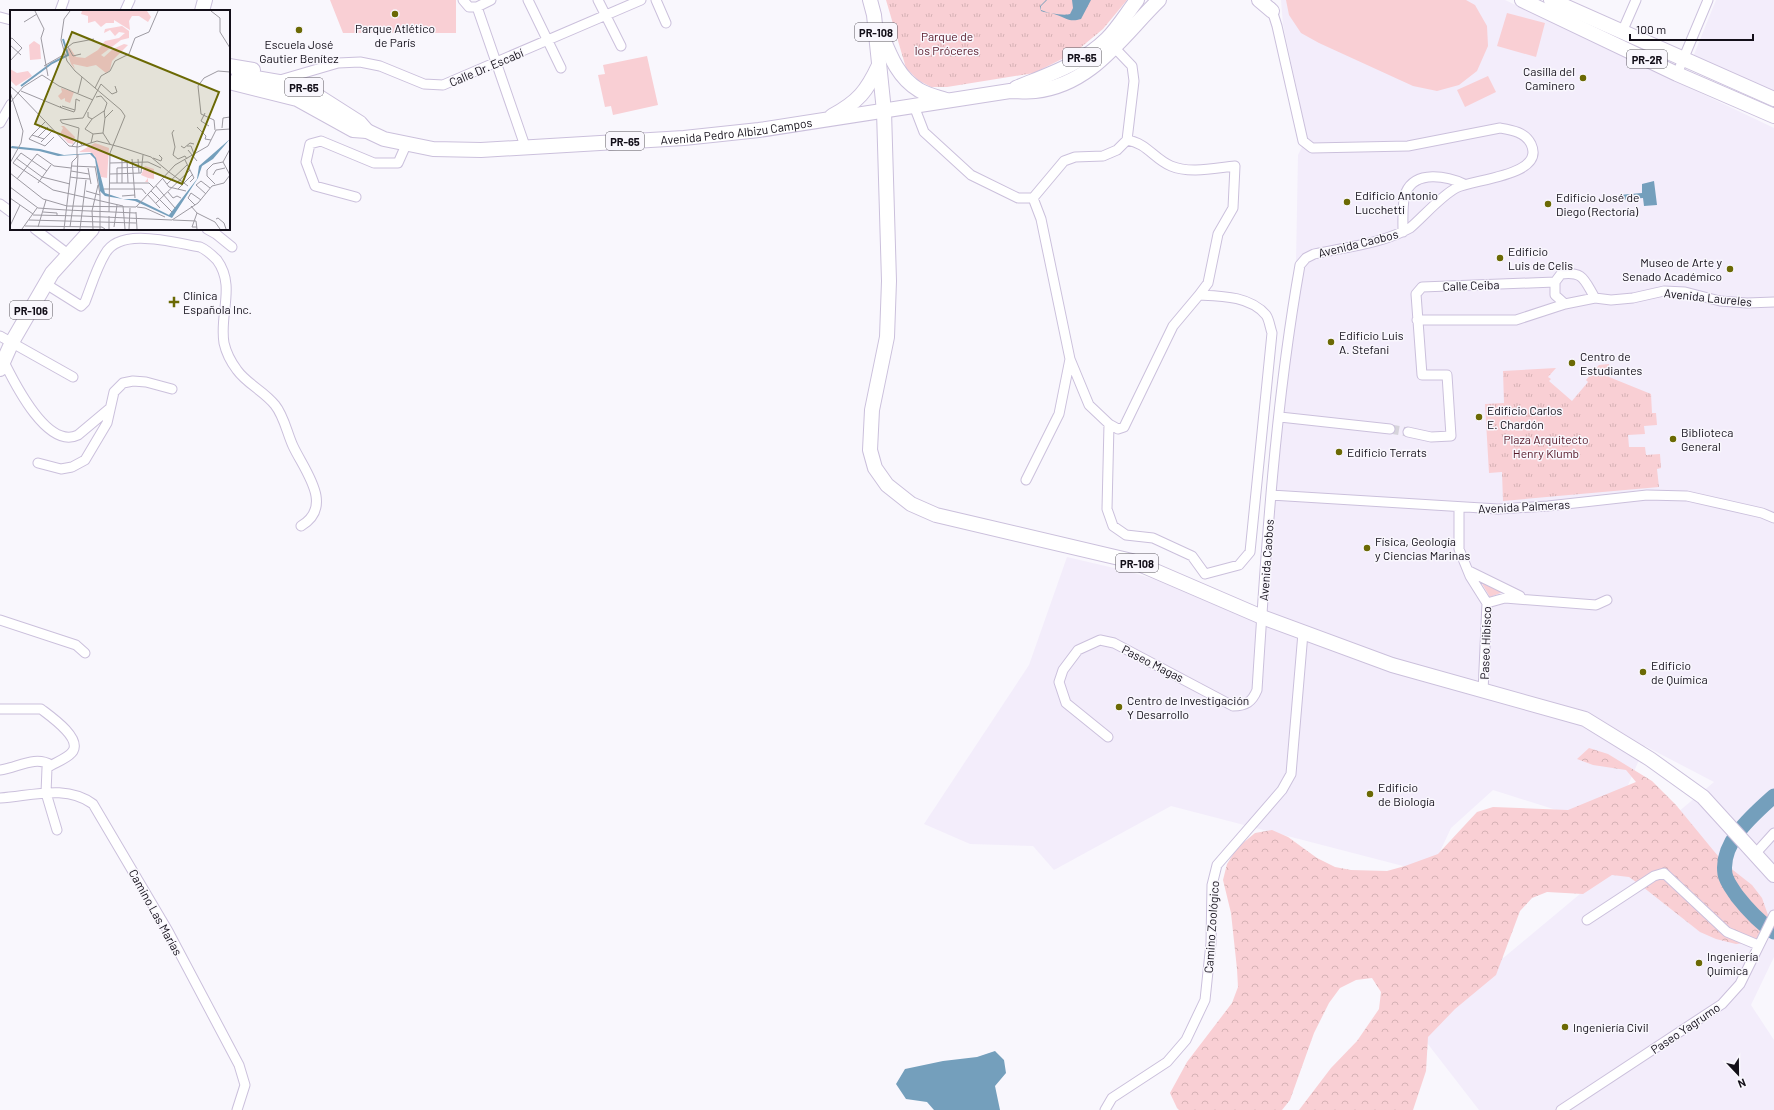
<svg xmlns="http://www.w3.org/2000/svg" width="1774" height="1110" font-family="Barlow,sans-serif">
<style>
.built{fill:#f3edfb}
.grass{fill:url(#grass-tufts)}
.forest{fill:url(#forest-crowns)}
.pitch{fill:#f9cfd4}
.water{fill:#749fbc}
.lines{fill:none;stroke-linecap:round;stroke-linejoin:round}
.river{stroke:#749fbc;stroke-width:15}
.street-tunnel{stroke:#d6d4db;stroke-width:9;stroke-dasharray:9 4.5;stroke-linecap:butt}
.street-casing{stroke:#cbc0dc;stroke-width:11}
.primary-casing{stroke:#cbc0dc;stroke-width:16}
.street{stroke:#fff;stroke-width:9}
.primary{stroke:#fff;stroke-width:14}
.poi-dot{fill:#6b6904;stroke:#f9f7fd;stroke-width:1.5}
.labels{text-anchor:middle;dominant-baseline:central;stroke-width:3;stroke-linejoin:round;paint-order:stroke}
.shield{fill:#f9f7fd;stroke:#58555d;stroke-width:1}
.shield-label{font-size:11px;font-weight:bold;fill:#130f19}
.poi-label{font-size:12px;fill:#130f19;stroke:#f9f7fd;text-anchor:start}
.park-label{font-size:12px;fill:#551626;stroke:#f9f7fd}
.street-label{font-size:12px;fill:#130f19;stroke:#f9f7fd}
.inset-river{fill:none;stroke:#749fbc;stroke-width:2}
.inset-road{fill:none;stroke:#9d9aa2;stroke-width:1}
.view{fill:#6b6904;fill-opacity:0.15;stroke:#6b6904;stroke-width:2}
.inset-edge{fill:none;stroke:#130f19;stroke-width:2}
</style>
<defs>
<pattern id="grass-tufts" width="24" height="20" patternUnits="userSpaceOnUse"><rect width="24" height="20" fill="#f9cfd4"/><path d="M3 7l-1-3M5 7V3M7 7l1-3M15 17l-1-3M17 17v-4M19 17l1-3" fill="none" stroke="#d5b1b5"/></pattern>
<pattern id="forest-crowns" width="20" height="18" patternUnits="userSpaceOnUse"><rect width="20" height="18" fill="#f9cfd4"/><path d="M2 6a3 3 0 1 1 6 0M12 15a3 3 0 1 1 6 0" fill="none" stroke="#d5b1b5"/></pattern>
</defs>
<rect width="100%" height="100%" fill="#f9f7fd"/>
<path class="built" d="M1281,0H1505L1774,128V957L1751,1005L1774,1040V1110H1479L1417,1030L1714,782L1645,746L1610,827L1493,790L1451,828L1430,873L1171,806L1054,870L1033,846L970,844L924,824L1029,665L1067,557L1131,572L1156,580L1248,619L1255,615L1259,608L1268,495L1296,262L1298,155L1307,137L1283,25Z
M1716,0H1774V93L1693,57Z"/>
<path class="grass" d="M886,0H1127L1103,29L1074,53L1034,73L947,87H931L918,80L906,68Z
M1609,364V377L1651,394L1652,413H1656L1657,425L1644,426L1645,434L1628,435L1629,447H1645L1646,455L1660,454L1661,468L1657,469L1659,487L1503,501L1502,472L1489,473L1485,404L1504,403L1503,371L1556,368L1548,377L1551,379L1549,381L1572,401L1588,382L1586,380L1599,365Z
M1481,582L1503,592L1490,597Z"/>
<path class="forest" d="M1589,748L1608,754L1652,781L1676,805L1713,850L1724,863L1752,885L1762,898L1768,915L1765,931L1753,942L1736,944L1716,939L1700,932L1643,887L1629,877L1612,875L1583,894L1547,892L1532,898L1520,911L1496,975L1455,1009L1428,1037L1426,1071L1413,1110H1299L1331,1068L1357,1041L1379,1009L1381,992L1372,978L1356,980L1340,988L1329,1003L1314,1033L1290,1100L1282,1110H1179L1177,1108L1170,1093L1187,1062L1232,1003L1238,987L1237,969L1231,913L1223,880L1227,864L1237,848L1255,833L1272,830L1288,837L1317,858L1335,867L1351,870L1387,871L1405,866L1438,854L1477,812L1493,807L1568,810L1636,782L1626,770L1593,765L1577,759Z"/>
<path class="pitch" d="M330,0H456V33H343Z
M1286,0H1466L1475,5L1487,26L1488,46L1477,71L1459,85L1437,91L1413,86L1319,43L1301,33L1289,15Z
M1507,13L1545,23L1536,57L1497,46Z
M647,56L658,105L613,115L611,106L605,107L598,75L605,74L603,65Z
M1488,76L1496,92L1465,107L1457,90Z"/>
<path class="water" d="M1046,0H1047L1041,6V10C1047,13 1064,16 1070,14L1073,8L1072,0H1091L1081,19C1069,23 1065,17 1054,14C1049,12 1045,13 1041,11L1040,6Z
M1654,181L1657,205L1644,206L1643,198L1619,200V195L1642,193V184Z
M995,1051L1004,1060L1006,1073L995,1086L1000,1110H934L927,1102L906,1099L896,1084L905,1069L943,1061L977,1057Z"/>
<g class="lines">
<path class="river" d="M1774,796C1753,815 1720,842 1725,874C1726,881 1733,890 1737,896C1748,910 1759,922 1774,932"/>
<path class="street-tunnel" d="M1390,429L1408,432"/>
<defs>
<path id="street" d="M463,0L469,7H477L491,0
M528,0L561,68
M598,0L621,46
M656,0L666,23
M477,7L525,146
M60,11L64,0
M125,11L130,0
M0,17L11,20
M1622,32L1636,0
M1677,74L1708,0
M280,80L338,63L360,62L380,66L424,84L443,85L641,0
M914,106L924,132L971,175L1018,198H1033
M0,123L11,104
M1127,140C1147,143 1154,159 1171,166C1190,174 1215,168 1235,166L1233,208L1218,234L1208,283L1199,295
M356,197L315,186L306,162L310,144L321,141L374,163H398L406,145
M0,204L11,212
M35,229L68,254
M207,229L216,234L232,247
M1403,232C1403,222 1402,200 1406,192C1416,170 1447,176 1464,184
M46,284L81,306L85,302C91,287 96,269 105,254C120,226 175,243 200,247C207,250 212,255 217,260C236,286 219,314 224,343C226,352 231,362 237,370C247,384 264,391 275,405C284,416 287,433 293,446C304,470 335,506 301,526
M1595,298C1584,280 1584,271 1561,274L1555,282V295L1565,304L1595,298L1611,300L1633,298L1664,291L1685,292L1720,301L1747,303L1774,302
M1417,320H1516L1565,304
M0,336L73,377
M1070,359L1089,405L1108,423L1109,424L1118,429L1124,427L1173,326L1199,295C1221,296 1250,296 1266,315C1269,319 1270,327 1272,333L1250,552L1239,565L1205,574L1192,556L1153,538L1126,535L1113,526L1107,509L1109,424
M4,362C14,382 47,450 78,435L109,409
M1280,417L1390,429
M1408,432L1431,437L1451,436L1447,375H1422L1416,294L1422,287L1555,282
M38,463L61,469L72,467L85,460L107,423L114,392L123,383L133,381L146,382L172,389
M1026,480L1059,414L1070,359L1041,219L1033,198L1064,161L1075,157L1103,156L1117,150L1127,140L1134,81L1132,66L1110,43
M1271,495L1498,509L1548,506L1647,495L1687,496L1762,513L1774,518
M1459,508V549L1470,576L1487,603L1483,691
M1469,571L1520,596
M1487,603L1505,598L1596,605L1607,600
M0,620L76,645L85,653
M0,709H41C50,716 81,737 73,751C68,759 53,763 47,768L46,793L57,830
M1108,737L1066,703L1059,682L1063,670L1078,650L1100,640L1114,643L1233,706C1246,706 1252,702 1257,690C1266,548 1275,405 1300,265L1306,258L1314,254C1346,247 1381,244 1410,228C1424,216 1441,196 1456,188C1473,179 1546,176 1531,144C1525,132 1512,130 1500,128L1408,146L1312,148L1303,141L1277,26L1271,7
M0,770C17,768 35,755 51,765
M0,798C31,796 66,784 93,804L168,931L239,1065L245,1085L237,1110
M1755,854L1774,833
M1587,920L1654,876L1664,873L1727,932L1758,945
M1105,1110L1112,1098L1167,1062L1186,1040L1205,1000L1211,943L1212,885L1217,865L1282,790L1291,774L1303,633
M1561,1110L1722,1004L1740,984L1774,915"/>
<g id="primary">
<path d="M870,0L874,15L884,111L889,281L887,337L872,410L870,450L875,468L887,485L911,504L936,515L1132,561L1262,617L1392,665L1585,719L1650,759L1703,797L1774,875"/>
<path d="M1259,0L1272,11"/>
<path d="M1522,0L1677,74L1774,116"/>
<path d="M1551,0L1774,99"/>
<path d="M202,11L205,0"/>
<path d="M880,31C889,53 897,77 919,90C927,95 937,97 946,100"/>
<path d="M229,66L253,70"/>
<path d="M239,75L302,86L360,123L367,131"/>
<path id="s1" d="M229,82L297,99L353,130L367,131L384,139L433,149L481,150L684,138L759,130L1010,91C1018,91 1027,92 1035,91C1092,85 1122,36 1159,0"/>
<path d="M1016,88C1047,75 1082,64 1107,39C1118,28 1127,13 1137,0"/>
<path d="M832,116C858,102 867,91 879,65"/>
<path d="M0,369L12,342L52,273L92,229"/>
</g>
</defs>
<use href="#street" class="street-casing"/>
<use href="#primary" class="primary-casing"/>
<use href="#street" class="street"/>
<use href="#primary" class="primary"/>
</g>
<g class="poi-dot">
<circle cx="395" cy="14" r="4"/>
<circle cx="299" cy="30" r="4"/>
<circle cx="1583" cy="78" r="4"/>
<circle cx="1347" cy="202" r="4"/>
<circle cx="1548" cy="204" r="4"/>
<circle cx="1500" cy="258" r="4"/>
<circle cx="1730" cy="269" r="4"/>
<path d="M172 296h4v4h4v4h-4v4h-4v-4h-4v-4h4z"/>
<circle cx="1331" cy="342" r="4"/>
<circle cx="1572" cy="363" r="4"/>
<circle cx="1479" cy="417" r="4"/>
<circle cx="1673" cy="439" r="4"/>
<circle cx="1339" cy="452" r="4"/>
<circle cx="1367" cy="548" r="4"/>
<circle cx="1643" cy="672" r="4"/>
<circle cx="1119" cy="707" r="4"/>
<circle cx="1370" cy="794" r="4"/>
<circle cx="1699" cy="963" r="4"/>
<circle cx="1565" cy="1027" r="4"/>
</g>
<g class="labels">
<g class="shield">
<rect x="855" y="23" width="42" height="18" rx="3"/>
<rect x="1063" y="48" width="38" height="18" rx="3"/>
<rect x="1627" y="50" width="40" height="18" rx="3"/>
<rect x="285" y="78" width="38" height="18" rx="3"/>
<rect x="606" y="132" width="38" height="18" rx="3"/>
<rect x="10" y="301" width="42" height="18" rx="3"/>
<rect x="1116" y="554" width="42" height="18" rx="3"/>
</g>
<g class="shield-label">
<text x="876" y="32">PR-108</text>
<text x="1082" y="57">PR-65</text>
<text x="1647" y="59">PR-2R</text>
<text x="304" y="87">PR-65</text>
<text x="625" y="141">PR-65</text>
<text x="31" y="310">PR-106</text>
<text x="1137" y="563">PR-108</text>
</g>
<g class="poi-label">
<text x="395" y="28" text-anchor="middle">Parque Atlético<tspan x="395" dy="14">de París</tspan></text>
<text x="299" y="44" text-anchor="middle">Escuela José<tspan x="299" dy="14">Gautier Benítez</tspan></text>
<text x="1575" y="71" text-anchor="end">Casilla del<tspan x="1575" dy="14">Caminero</tspan></text>
<text x="1355" y="195">Edificio Antonio<tspan x="1355" dy="14">Lucchetti</tspan></text>
<text x="1556" y="197">Edificio José de<tspan x="1556" dy="14">Diego (Rectoría)</tspan></text>
<text x="1508" y="251">Edificio<tspan x="1508" dy="14">Luis de Celis</tspan></text>
<text x="1722" y="262" text-anchor="end">Museo de Arte y<tspan x="1722" dy="14">Senado Académico</tspan></text>
<text x="183" y="295">Clínica<tspan x="183" dy="14">Española Inc.</tspan></text>
<text x="1339" y="335">Edificio Luis<tspan x="1339" dy="14">A. Stefani</tspan></text>
<text x="1580" y="356">Centro de<tspan x="1580" dy="14">Estudiantes</tspan></text>
<text x="1487" y="410">Edificio Carlos<tspan x="1487" dy="14">E. Chardón</tspan></text>
<text x="1681" y="432">Biblioteca<tspan x="1681" dy="14">General</tspan></text>
<text x="1347" y="452">Edificio Terrats</text>
<text x="1375" y="541">Física, Geología<tspan x="1375" dy="14">y Ciencias Marinas</tspan></text>
<text x="1651" y="665">Edificio<tspan x="1651" dy="14">de Química</tspan></text>
<text x="1127" y="700">Centro de Investigación<tspan x="1127" dy="14">Y Desarrollo</tspan></text>
<text x="1378" y="787">Edificio<tspan x="1378" dy="14">de Biología</tspan></text>
<text x="1707" y="956">Ingeniería<tspan x="1707" dy="14">Química</tspan></text>
<text x="1573" y="1027">Ingeniería Civil</text>
</g>
<g class="park-label">
<text x="947" y="36">Parque de<tspan x="947" dy="14">los Próceres</tspan></text>
<text x="1546" y="439">Plaza Arquitecto<tspan x="1546" dy="14">Henry Klumb</tspan></text>
</g>
<g class="street-label">
<text transform="translate(486 67) rotate(-23)">Calle Dr. Escabí</text>
<text stroke="none"><textPath href="#s1" startOffset="521">Avenida Pedro Albizu Campos</textPath></text>
<text transform="translate(1358 243) rotate(-14)">Avenida Caobos</text>
<text transform="translate(1471 285) rotate(-2)">Calle Ceiba</text>
<text transform="translate(1708 297) rotate(6)">Avenida Laureles</text>
<text transform="translate(1524 506) rotate(-3)">Avenida Palmeras</text>
<text transform="translate(1266 560) rotate(-86)">Avenida Caobos</text>
<text transform="translate(1485 643) rotate(-88)">Paseo Hibisco</text>
<text transform="translate(1153 663) rotate(27)">Paseo Magas</text>
<text transform="translate(156 912) rotate(61)">Camino Las Marías</text>
<text transform="translate(1211 927) rotate(-86)">Camino Zoológico</text>
<text transform="translate(1685 1028) rotate(-34)">Paseo Yagrumo</text>
</g>
</g>
<g transform="translate(10 10)">
<rect width="220" height="220" fill="#f9f7fd"/>
<path d="M0,59L7,63L18,61L22,66L6,76L0,70ZM51,78L64,82L60,93L55,91V88L51,90L48,86L52,82ZM85,133L99,138L97,168L91,167L85,146L80,142H69Z" fill="#f9cfd4"/>
<path d="M72,1H137L141,7L138,12L129,6H122L119,11L120,20L104,10V13H96L91,17L85,11L78,13V6L71,4ZM112,16L119,21V28L111,30L91,45L94,47L103,39L114,34L118,35L102,51L100,60L96,63L86,55L77,57L63,54L65,59L61,54L56,39L60,38L66,47L75,48L88,40L95,31L109,28L115,23L109,22L105,26L100,20L94,23L95,19Z" fill="#f9cfd4"/>
<path d="M24,31L30,35L31,49L20,50L19,35ZM51,116H54L65,127L63,134L58,133L50,124L53,118ZM135,156L144,159V169L138,168V172H135L138,168L131,165Z" fill="#f9cfd4"/>
<path d="M220,129L203,149L192,156L188,168L162,208L125,191L95,186L90,181L85,149L80,144L48,146L29,141L0,138L2,136L30,139L54,145L82,143L86,148L95,183L113,189H127L159,205L187,169L189,156Z" fill="#749fbc"/>
<path class="inset-river" d="M11,76L42,53L58,45L53,29"/>
<path class="inset-road" d="M25,1L34,19L31,28L38,66M60,1L54,9L51,30L57,51L65,61L111,100L115,106L100,143L99,202M201,1L210,8V22L220,38M14,12L27,4M0,29L2,28L12,38L0,51M0,35L11,45M58,37L63,46L71,44M54,40L63,33L84,29M34,56L55,44M0,76L9,84M85,78L91,66L100,61L105,51L119,44L125,28L139,22L148,1M11,81L52,98L50,96M0,82L13,121L11,133L0,153M68,83L72,67M9,84L59,136L68,137L87,131L110,137L141,147L159,162M86,87L91,86L97,93L94,102M0,93L13,77L32,65L49,76L83,90M52,96L65,100M52,98L64,102L65,100M65,100L66,89L70,91M78,102V107L82,109L94,101L95,108M195,103L191,111L199,116M82,109L75,119L83,124M187,117L196,126L195,129L201,130M212,118L213,108L220,107M164,120L162,123L165,137L163,145L168,149L175,146L177,149M205,120L204,110L191,104L188,76L194,68L208,61L220,62M93,123L100,134M22,125L19,129L35,136L44,127M22,125L35,112M22,125L34,129M28,127L38,117M31,132L43,120M81,133L83,124L93,123L95,108L103,100M62,136L67,130L72,135M171,136L174,138L180,133L184,134M177,136H181L184,144M67,137L69,118L52,113L50,110L73,108L91,74L102,84L107,82L105,76M220,139L213,152L220,165M178,140L187,151M6,148L32,167L60,174M143,148L151,151L152,148L149,145M122,149L125,188M128,149L129,163M117,150L118,173M175,150L184,168L180,172M100,153L138,152L151,158M62,156L85,157M85,156L90,184V219M78,158L81,174M37,161L11,143L3,153L43,180L113,196L115,219M61,161L79,164M159,162L178,176M0,163L33,189L57,196M100,164L131,163L133,145M203,165L206,160L215,158M60,167L67,168L68,144M7,169L27,144L44,156L61,158M153,169L159,177L176,181M28,173L41,155M99,173H139L144,178M107,173V158L132,157M112,173V150M157,174L177,155M205,174L197,166V160L203,154L213,152M146,176L165,198M0,177L28,198L56,200M94,179H132L136,184M168,179L183,164M76,181L90,185M141,181L162,202M158,182L163,188L167,186L171,188M137,184L150,198M196,184L186,175L191,171L200,178M112,186L125,185M0,188L23,204M146,193L180,160M185,195L178,188L181,183L191,190M57,196L126,197M181,196L187,203L205,212L210,219M126,197L165,155L198,136L206,120L220,119M127,197L135,198L155,207M56,200L126,203M33,202L47,203V206M126,202L127,219M187,203L182,217H187M23,205L72,206M72,206L162,210L188,193L202,176L214,173L220,165M99,206V219M206,209L208,208L214,213L216,219M19,210L126,213M163,210L186,211L187,219M0,216L10,195M15,216L92,217L95,219M28,217L36,190M60,217L67,168L80,169M104,217L107,195M12,219L27,198M54,219L62,152L67,147V137M70,219L76,170M83,219L82,201L88,175M119,219L120,198"/>
<path class="view" d="M62,22L209,82L172,174L25,114Z"/>
<rect width="220" height="220" class="inset-edge"/>
</g>
<g transform="translate(1738 1074) rotate(158)" stroke="#f9f7fd" stroke-width="3" paint-order="stroke">
<path d="M0-3L7 15L0 10L-7 15Z" fill="#130f19"/>
<text y="-6" font-size="11" font-weight="bold" text-anchor="middle" fill="#130f19">N</text>
</g>
<path d="M1630 34v6h123v-6" fill="none" stroke="#130f19" stroke-width="2"/>
<text x="1636" y="34" font-size="12" fill="#130f19" stroke="#f9f7fd" stroke-width="3" paint-order="stroke">100 m</text>
</svg>
